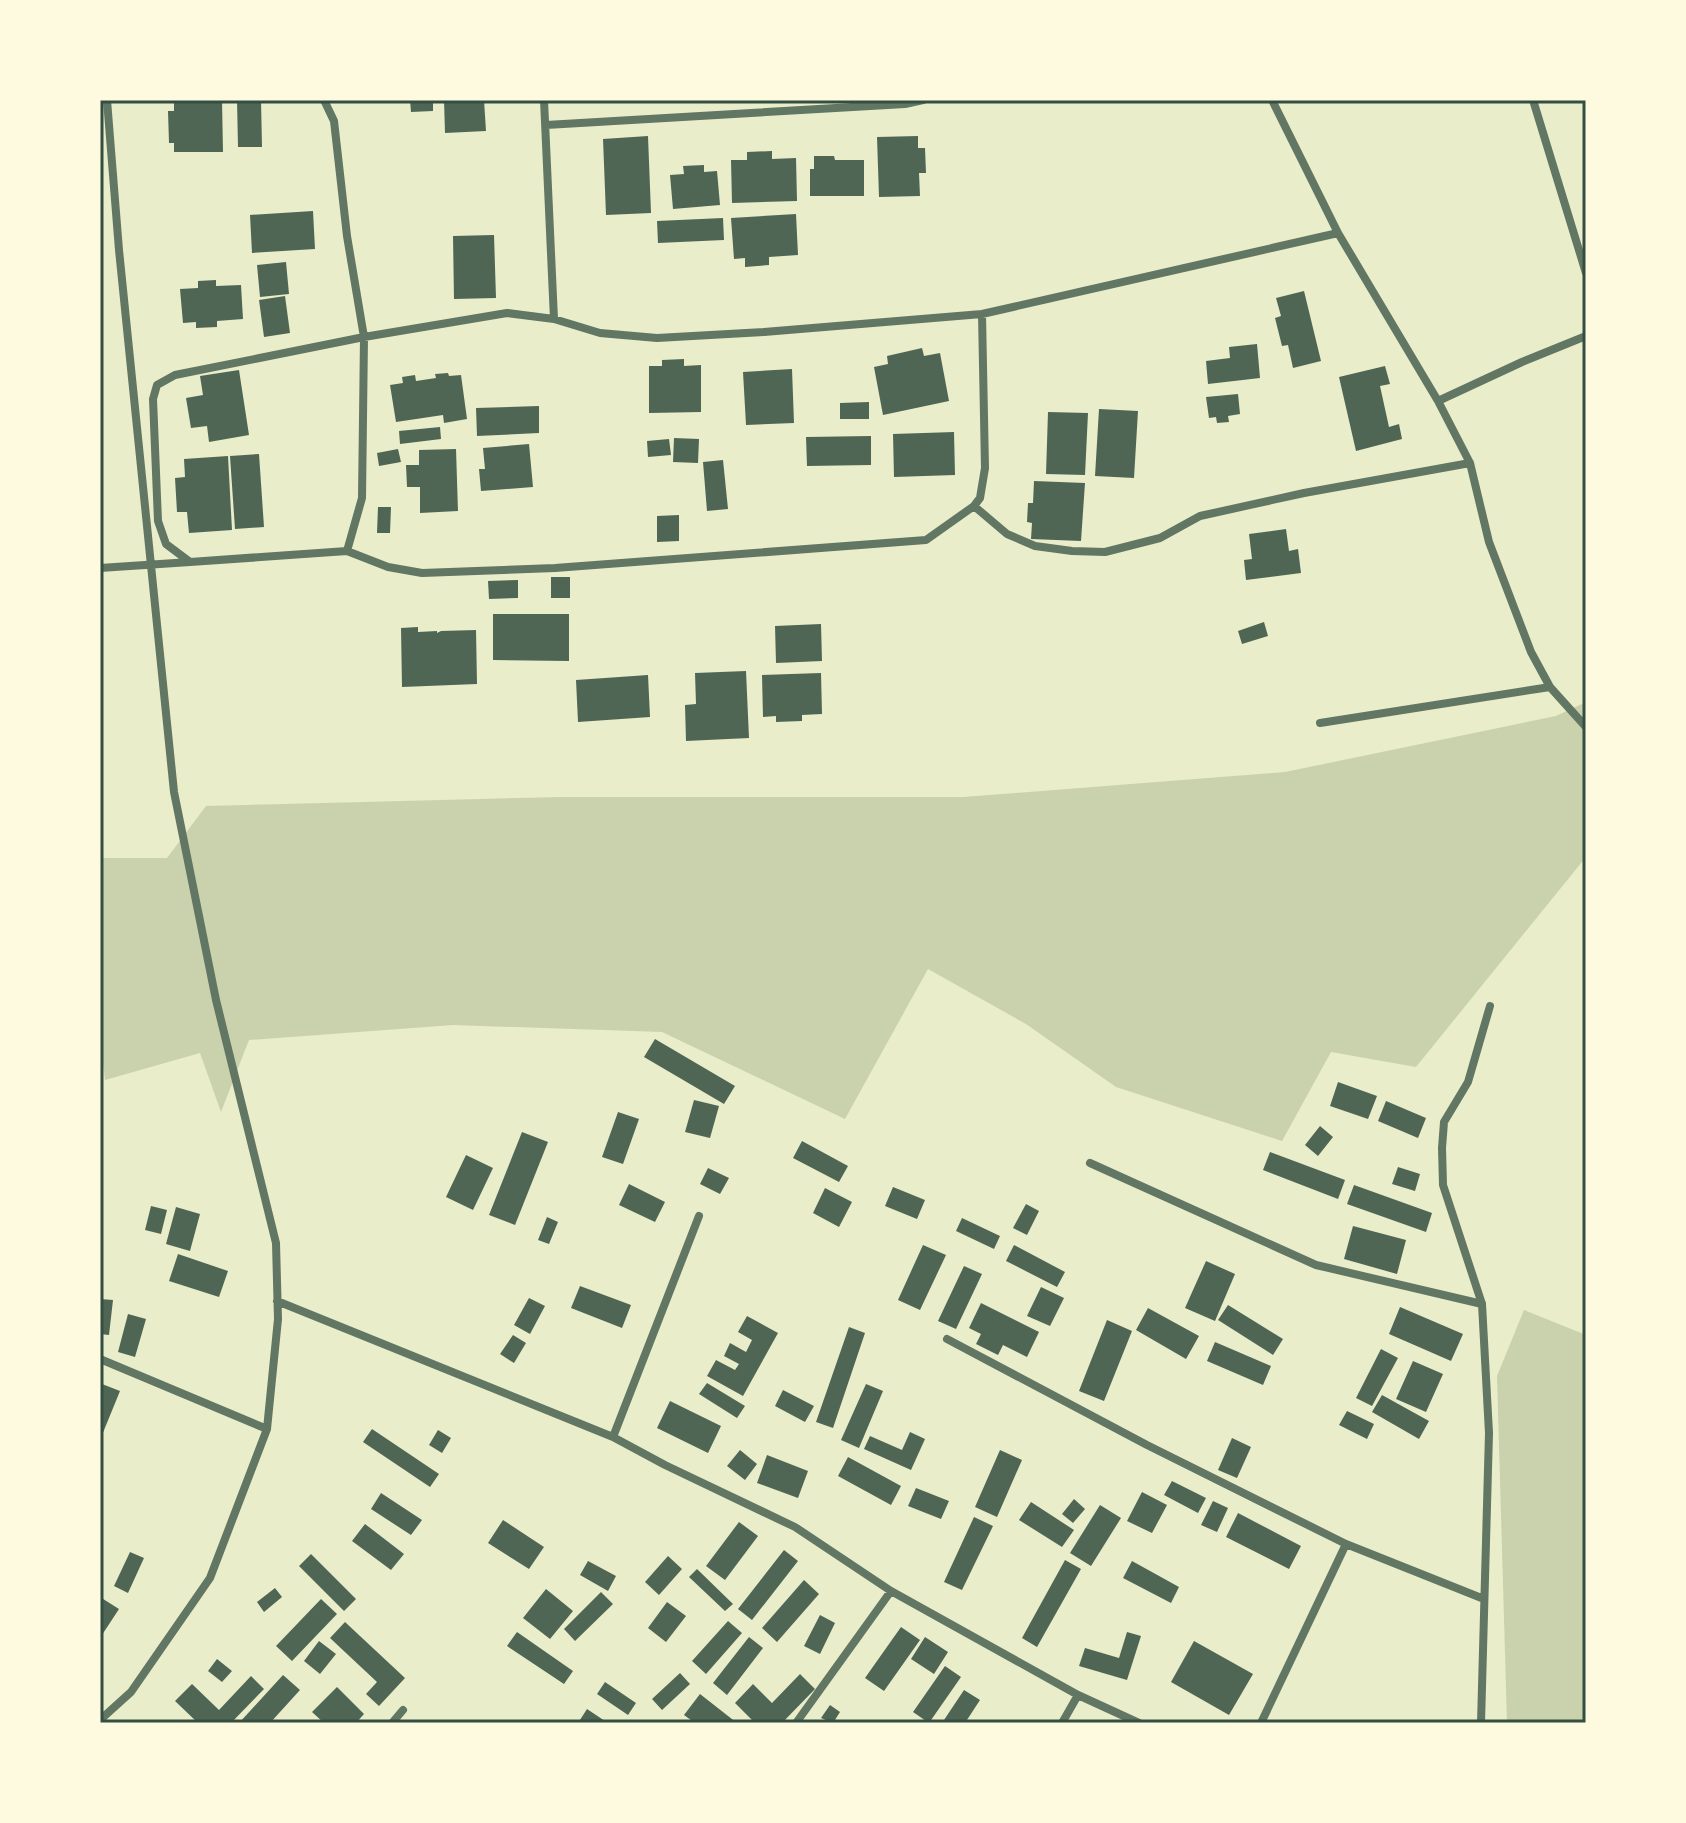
<svg xmlns="http://www.w3.org/2000/svg" width="1686" height="1823" font-family="Lato,sans-serif">
<style>
.green{fill:#cad2ad}
.building{fill:#4f6655}
.lines{fill:none;stroke-linecap:round;stroke-linejoin:round}
.minor{stroke:#617663;stroke-width:8}
.neatline{fill:none;stroke:#344e41;stroke-width:3}
</style>
<rect width="100%" height="100%" fill="#e9edc9"/>
<path class="green" d="M1586,702V857L1416,1067L1331,1052L1282,1141L1116,1087L1026,1024L928,969L845,1119L662,1032L453,1025L249,1040L221,1112L200,1053L105,1080L100,1036V858H167L206,806L562,797H963L1285,772L1556,716Z
M1524,1310L1586,1335V1723H1507L1497,1376Z"/>
<path class="building" d="M174,100H222L223,152H174V143H169L168,111H174Z
M237,100H261L262,147H238Z
M410,100H433V111L411,112Z
M444,100H484L486,131L445,133Z
M648,136L651,213L606,215L603,139Z
M918,136V148H925L926,173H919L920,196L879,197L877,137Z
M772,151V159L796,158L797,201L732,203L731,160H747V152Z
M814,156H834L835,160H864V196H810V169H814Z
M704,165V172L717,171L720,205L673,209L670,175L684,174L683,166Z
M313,211L315,249L252,253L250,215Z
M796,214L798,255L769,257V265L745,267V258L734,259L731,218Z
M723,218L724,240L658,243L657,221Z
M494,235L496,298L454,299L453,236Z
M286,262L289,294L260,297L257,265Z
M216,280V286L241,285L243,319L217,321V327L196,328V322L183,323L180,289L198,288V281Z
M1304,291L1321,361L1293,368L1288,345L1282,346L1275,318L1281,316L1276,298Z
M285,296L290,333L264,337L259,300Z
M1257,344L1260,378L1208,384L1206,361L1230,358L1229,347Z
M922,348L924,356L940,353L949,401L883,415L874,367L888,364L887,356Z
M684,359V366L701,365V412L649,413V366H662V360Z
M1385,366L1390,384L1380,386L1389,427L1399,424L1402,439L1356,451L1339,377Z
M792,369L794,423L746,425L743,372Z
M239,370L249,435L209,442L207,426L191,428L186,398L203,395L200,376Z
M448,373L449,376L461,375L467,419L444,423L443,415L396,422L390,385L403,383L402,377L415,375L416,381L436,378L435,374Z
M1238,394L1240,414L1228,416L1229,422L1217,423L1216,417L1209,418L1206,397Z
M869,402V419H840V403Z
M539,406V433L477,436L476,408Z
M1099,409L1138,411L1134,478L1095,476Z
M1048,412L1088,413L1085,475L1046,474Z
M440,427L441,439L400,444L399,431Z
M954,432L955,475L894,477L893,434Z
M871,436V465L807,466L806,437Z
M674,438L699,439L698,463L673,462Z
M669,439L671,455L648,457L647,441Z
M529,444L533,487L481,491L479,469H485L483,448Z
M398,449L401,462L379,466L377,453Z
M456,449L458,511L420,513V487H407L406,465H419V450Z
M259,454L264,527L235,529L230,456Z
M228,456L232,530L189,533L187,512H177L175,478L185,477L184,459Z
M723,460L728,509L707,511L703,462Z
M1034,481L1085,483L1081,541L1031,539L1032,523L1027,522L1028,503H1033Z
M378,507H391L390,533H377Z
M679,515V541L657,542V516Z
M1286,529L1289,551L1298,549L1301,573L1246,580L1244,560L1252,559L1249,534Z
M551,577H570V598H551Z
M518,580V598L489,599L488,581Z
M493,614H569V661L493,660Z
M1264,622L1268,636L1242,644L1238,631Z
M821,624L822,661L776,663L775,626Z
M418,627V632L437,631V633L441,631L476,630L477,684L402,687L401,628Z
M746,671L749,738L686,741L685,705L696,704L695,673Z
M821,673L822,714L802,715V721L776,722V716L763,717L762,675Z
M648,675L650,717L578,722L576,680Z
M655,1039L735,1086L724,1104L644,1057Z
M1338,1082L1377,1096L1368,1119L1330,1106Z
M694,1100L719,1106L710,1138L685,1132Z
M1386,1101L1426,1118L1418,1138L1378,1121Z
M618,1112L639,1119L623,1164L602,1157Z
M1320,1126L1333,1137L1318,1156L1305,1145Z
M522,1132L548,1142L515,1225L489,1215Z
M802,1141L848,1166L839,1182L793,1158Z
M1270,1152L1345,1180L1338,1199L1263,1170Z
M466,1155L493,1168L473,1210L446,1197Z
M1398,1167L1420,1174L1415,1191L1392,1184Z
M708,1168L729,1178L720,1194L700,1184Z
M629,1184L665,1202L655,1222L619,1205Z
M1354,1185L1432,1213L1426,1232L1347,1204Z
M893,1187L925,1200L917,1219L885,1206Z
M825,1188L852,1202L839,1227L813,1213Z
M1026,1204L1039,1211L1027,1235L1013,1228Z
M151,1206L167,1210L161,1234L145,1230Z
M176,1207L200,1214L190,1251L166,1244Z
M547,1217L558,1222L549,1244L538,1240Z
M962,1218L1000,1236L994,1249L956,1231Z
M1353,1226L1406,1240L1397,1274L1344,1259Z
M923,1245L946,1255L920,1310L898,1300Z
M1014,1245L1065,1272L1057,1287L1006,1261Z
M178,1254L228,1271L219,1297L169,1281Z
M1206,1261L1235,1274L1215,1321L1185,1308Z
M964,1266L982,1274L956,1329L938,1321Z
M580,1286L631,1305L622,1328L571,1308Z
M1041,1287L1064,1298L1050,1326L1027,1316Z
M529,1298L545,1306L530,1334L514,1325Z
M100,1299L113,1300L109,1335L100,1334Z
M981,1303L1039,1332L1027,1357L1003,1345L998,1355L976,1344L981,1334L969,1328Z
M1228,1305L1283,1339L1273,1355L1218,1320Z
M1400,1307L1463,1334L1451,1361L1389,1334Z
M1148,1308L1199,1336L1186,1359L1136,1330Z
M128,1314L146,1319L135,1357L118,1352Z
M747,1316L778,1333L743,1396L707,1376L716,1360L735,1370L739,1364L724,1356L730,1343L746,1352L752,1340L738,1332Z
M1107,1320L1132,1331L1104,1401L1079,1391Z
M849,1327L865,1333L833,1428L816,1422Z
M513,1335L526,1343L514,1363L500,1354Z
M1215,1342L1271,1366L1263,1385L1207,1361Z
M1381,1349L1398,1358L1372,1406L1356,1398Z
M1413,1361L1443,1374L1426,1412L1396,1399Z
M707,1383L745,1406L737,1418L699,1394Z
M102,1384L120,1391L100,1440V1388Z
M866,1384L883,1391L859,1448L841,1440Z
M783,1390L814,1406L805,1422L775,1406Z
M1382,1395L1429,1421L1419,1439L1372,1412Z
M670,1401L721,1426L708,1453L657,1428Z
M1347,1411L1374,1424L1367,1439L1339,1425Z
M372,1429L439,1474L430,1487L363,1442Z
M438,1430L451,1438L442,1453L429,1445Z
M910,1432L925,1439L911,1470L864,1449L870,1436L902,1450Z
M1232,1438L1251,1447L1237,1478L1218,1470Z
M740,1450L757,1464L745,1480L727,1466Z
M1000,1450L1022,1460L997,1517L975,1507Z
M767,1455L808,1471L798,1498L757,1483Z
M848,1457L901,1486L891,1505L838,1476Z
M1172,1481L1206,1498L1198,1513L1164,1495Z
M916,1488L949,1501L941,1519L908,1506Z
M1142,1492L1167,1505L1152,1533L1127,1521Z
M381,1493L422,1520L411,1535L371,1509Z
M1074,1499L1085,1509L1073,1523L1062,1514Z
M1213,1501L1228,1508L1217,1532L1201,1525Z
M1031,1502L1074,1530L1062,1547L1019,1520Z
M1100,1505L1121,1518L1091,1566L1070,1553Z
M1238,1513L1301,1546L1289,1569L1226,1537Z
M974,1517L993,1526L962,1590L944,1582Z
M503,1520L544,1547L529,1569L488,1543Z
M739,1522L758,1536L725,1580L706,1566Z
M365,1524L404,1554L391,1570L352,1541Z
M784,1550L798,1561L752,1620L738,1609Z
M130,1552L144,1558L128,1593L114,1586Z
M311,1554L356,1599L344,1611L299,1566Z
M668,1556L682,1569L659,1595L645,1582Z
M1065,1560L1081,1569L1037,1647L1022,1638Z
M588,1561L616,1576L608,1591L580,1575Z
M1132,1561L1179,1587L1171,1603L1123,1578Z
M697,1569L733,1604L725,1611L689,1577Z
M804,1580L819,1594L777,1642L762,1628Z
M275,1588L282,1597L264,1612L257,1602Z
M546,1589L573,1611L550,1639L523,1618Z
M601,1592L613,1604L575,1641L564,1629Z
M100,1597L119,1609L100,1638Z
M321,1599L337,1614L292,1661L276,1646Z
M667,1602L686,1616L666,1642L648,1628Z
M820,1615L835,1623L820,1654L804,1646Z
M728,1621L742,1633L706,1674L692,1661Z
M345,1622L405,1678L379,1706L366,1694L377,1682L330,1638Z
M901,1627L920,1640L884,1691L865,1678Z
M517,1632L573,1671L564,1684L507,1646Z
M1127,1632L1141,1636L1127,1680L1079,1666L1085,1648L1119,1658Z
M749,1637L763,1648L727,1695L713,1683Z
M925,1637L948,1652L934,1674L911,1659Z
M319,1641L336,1654L320,1674L304,1661Z
M1194,1641L1253,1674L1229,1715L1171,1682Z
M217,1659L232,1671L222,1682L208,1671Z
M945,1666L961,1677L929,1723L913,1712Z
M680,1673L690,1684L662,1710L652,1699Z
M800,1674L815,1689L782,1723H755L735,1703L753,1684L772,1703Z
M283,1675L300,1690L270,1723H239Z
M251,1676L264,1689L231,1723H198L175,1701L192,1684L219,1710Z
M605,1682L636,1703L628,1715L597,1694Z
M337,1687L364,1714L356,1723H324L312,1712Z
M964,1690L980,1700L965,1723H942Z
M700,1694L737,1723H695L684,1715Z
M830,1705L840,1712L833,1723L821,1718Z
M587,1709L608,1723H578Z"/>
<g class="lines">
<path class="minor" d="M107,100L119,250L174,792L216,1000L276,1243L278,1319L267,1429
M324,100L334,121L347,236L364,337L362,498L347,551
M544,100L554,319
M1272,100L1338,233L1438,401L1470,463L1489,542L1531,652L1550,687L1586,727
M1533,100L1586,273
M546,125L905,104L923,100
M982,314L985,468L980,498L974,506L926,540L555,568L422,573L388,567L347,551L190,562L166,544L158,521L153,399L157,385L175,375L364,337L507,313L554,319L600,333L657,338L764,332L982,314L1338,233
M1438,401L1522,362L1586,336
M974,506L1007,534L1035,546L1072,551L1105,552L1160,538L1200,516L1304,493L1470,463
M100,568L190,562
M1320,723L1550,687
M1090,1163L1316,1265L1482,1304
M699,1216L613,1437L665,1465L795,1527L891,1591L796,1723
M277,1301L613,1437
M947,1339L1147,1445L1346,1544L1261,1723
M100,1359L267,1429L210,1578L131,1692L100,1720
M1346,1544L1484,1599
M891,1591L1078,1695L1139,1723
M392,1723L403,1710
M1062,1723L1078,1695
M1481,1723L1489,1433L1482,1304L1443,1185L1442,1148L1444,1122L1468,1082L1490,1006"/>
</g>
<rect width="1686" height="1823" fill="none" stroke="#fefae0" stroke-width="204"/>
<rect x="102" y="102" width="1482" height="1619" class="neatline"/>
</svg>
